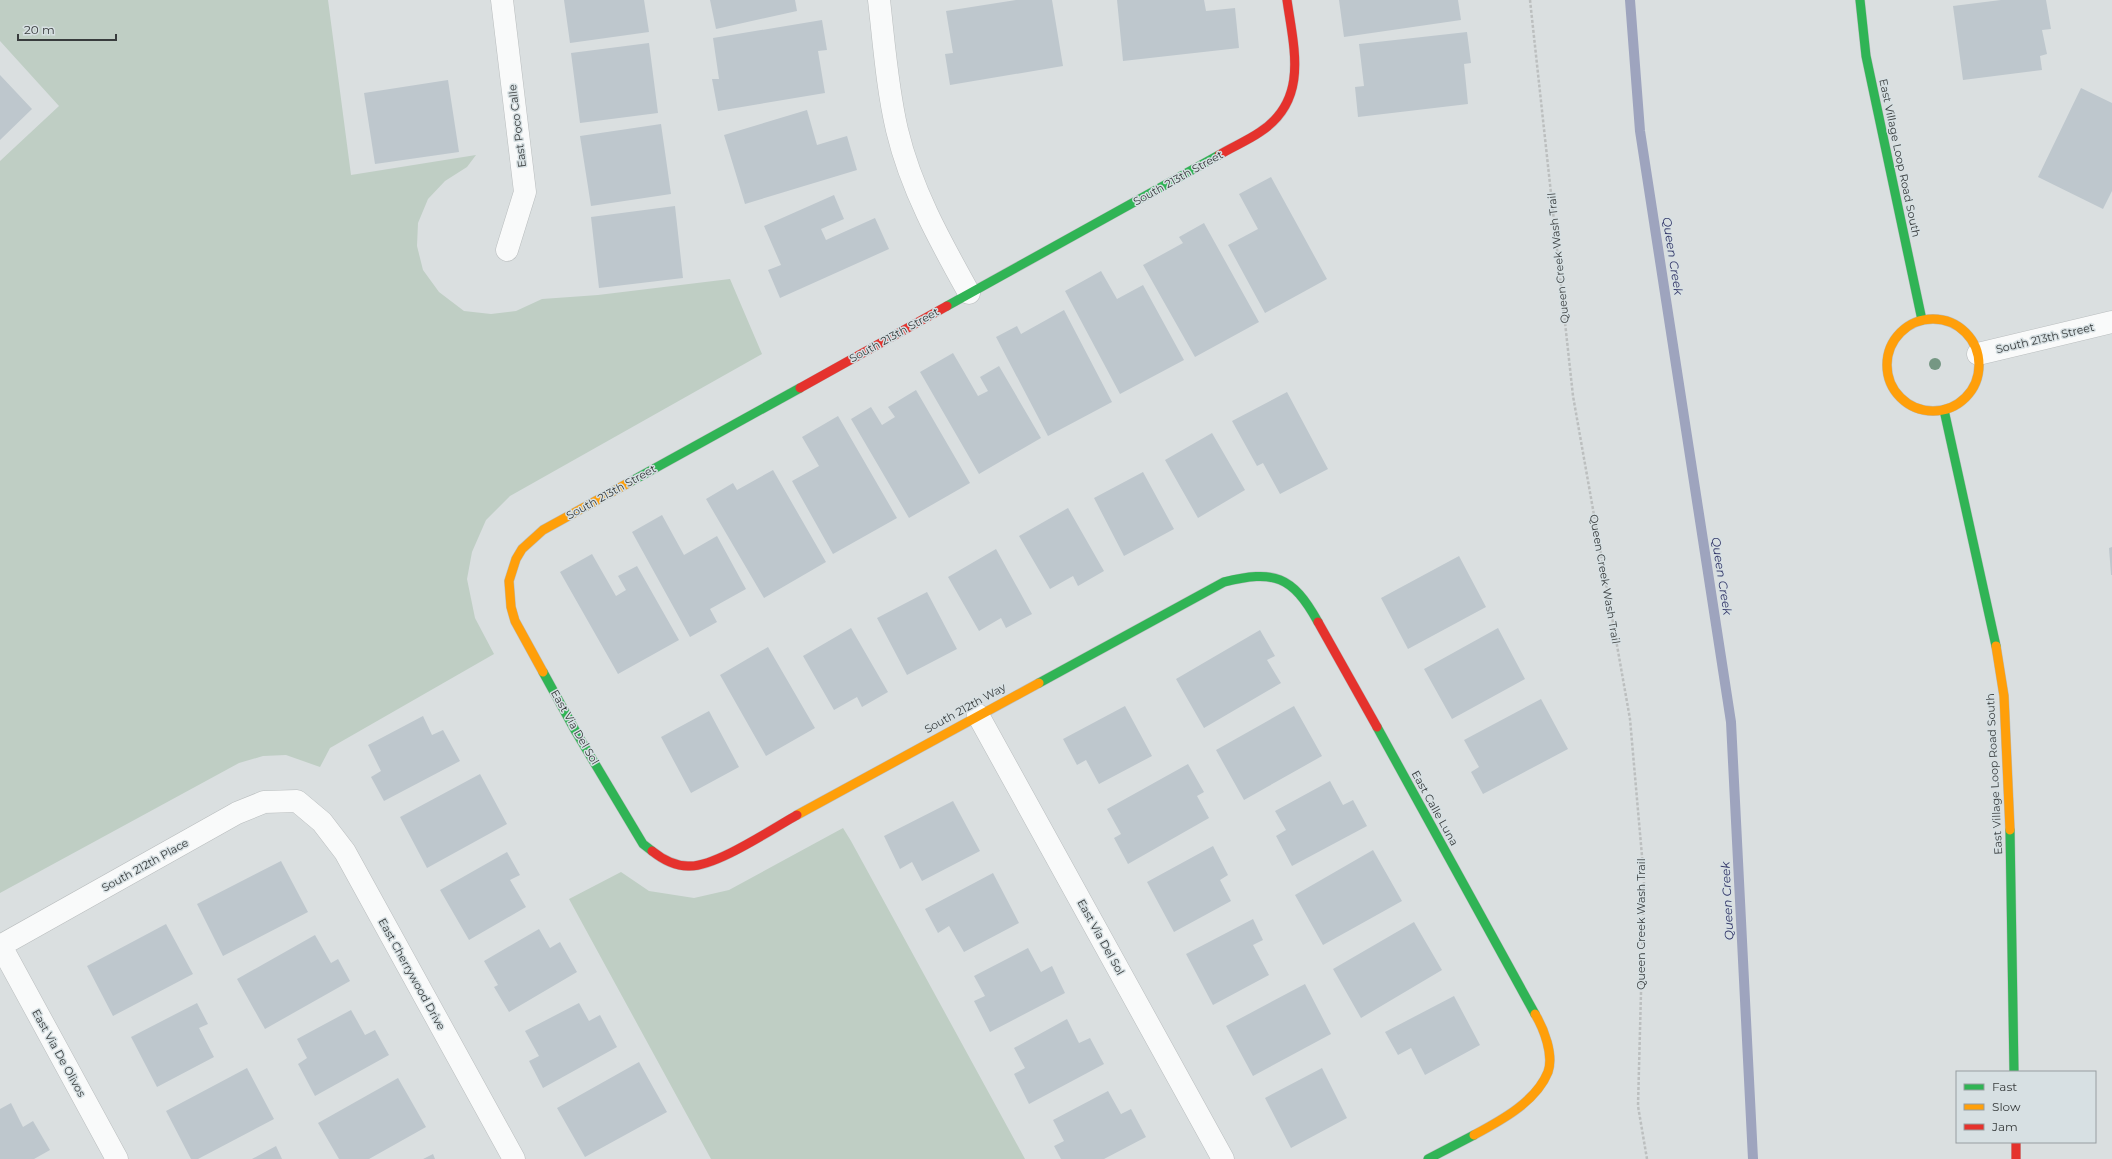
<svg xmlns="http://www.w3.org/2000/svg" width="2112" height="1159" font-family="Montserrat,sans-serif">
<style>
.green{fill:#bfcec4}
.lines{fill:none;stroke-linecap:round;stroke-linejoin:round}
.stream{stroke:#9ea4be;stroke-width:10}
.building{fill:#bec7cd}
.street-casing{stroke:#b9bdbe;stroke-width:23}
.fast-casing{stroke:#b9bdbe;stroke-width:10}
.slow-casing{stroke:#b9bdbe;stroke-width:10}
.jam-casing{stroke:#b9bdbe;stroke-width:10}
.path{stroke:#bcbfbf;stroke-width:2.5;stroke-dasharray:3 2;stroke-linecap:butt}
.street{stroke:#f9fafa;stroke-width:22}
.fast{stroke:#30b455;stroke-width:9}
.slow{stroke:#ff9f0a;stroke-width:9}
.jam{stroke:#e5322d;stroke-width:9}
.tree{fill:#759783}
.labels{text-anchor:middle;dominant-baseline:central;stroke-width:3;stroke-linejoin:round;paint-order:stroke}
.street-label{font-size:11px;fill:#383c3d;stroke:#d7e0e3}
.water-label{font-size:12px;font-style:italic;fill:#333769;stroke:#d7e0e3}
</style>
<rect width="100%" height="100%" fill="#dadfe0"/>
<path class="green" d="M0,0H328L351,175L476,155L467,167L445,181L428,199L418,223L417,246L423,270L439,292L464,311L491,314L516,311L542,299L598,295L730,279L762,354L510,496L486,520L472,552L467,579L475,618L494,654L330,748L320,767L286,755L263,756L239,763L0,893V161L59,106L0,41Z
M843,828L851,841L1025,1159H711L569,899L621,872L649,891L694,898L729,890Z"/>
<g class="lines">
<path class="stream" d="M1630,0L1640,131L1731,722L1753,1159"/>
</g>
<path class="building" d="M564,0H644L649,32L570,43Z
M710,0H795L797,11L716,29Z
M1016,0H1052L1063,66L950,85L945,54L953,53L946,11Z
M1117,0H1204L1206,11L1235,8L1239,48L1123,61Z
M1339,0H1458L1461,20L1344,37Z
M2001,0H2046L2051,29L2042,30L2047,54L2040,56L2042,70L1963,80L1953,6Z
M822,20L827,50L818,51L825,93L718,111L712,79H719L713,38Z
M1467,32L1471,63L1464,64L1468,104L1358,117L1355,87L1364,86L1359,44Z
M649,43L658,113L580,123L571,53Z
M0,75L32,109L0,140Z
M448,80L459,152L375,164L364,93Z
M2081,88L2112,103V191L2103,209L2038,177Z
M807,110L817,145L847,136L857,170L745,204L724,135Z
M661,124L671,194L591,206L580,136Z
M1271,177L1327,279L1265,313L1228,245L1258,229L1239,194Z
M834,195L844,219L821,229L826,240L875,218L889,249L780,298L768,270L781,265L764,226Z
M675,206L683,278L599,288L591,217Z
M1204,223L1259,322L1195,357L1143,265L1183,243L1179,237Z
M1101,271L1117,299L1143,285L1184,360L1120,394L1065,291Z
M1064,310L1112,402L1048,436L996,337L1017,326L1021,334Z
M953,353L978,396L988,391L980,377L999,366L1041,438L979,474L920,372Z
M916,390L970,483L909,518L851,419L871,407L882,425L895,417L888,407Z
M1287,392L1328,469L1280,494L1263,463L1257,466L1232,421Z
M838,416L897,518L833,554L792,481L819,466L802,437Z
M1212,433L1245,490L1198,518L1165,460Z
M773,470L826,562L764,598L706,499L733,483L737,490Z
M1143,472L1174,529L1124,556L1094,498Z
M1068,508L1104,571L1078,586L1073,576L1050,589L1019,536Z
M662,515L684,555L717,536L746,589L710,609L717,622L690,637L632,532Z
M2112,547V575H2111L2109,548Z
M996,549L1032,614L1006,628L1001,618L979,631L948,577Z
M592,554L616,596L626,590L618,576L637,566L679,640L618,674L560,572Z
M1459,556L1486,607L1408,649L1381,598Z
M927,592L957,649L907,675L877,618Z
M851,628L888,692L862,707L857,697L834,710L803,656Z
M1498,628L1525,679L1452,719L1424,669Z
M1260,630L1275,656L1267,660L1281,683L1204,728L1176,679Z
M768,647L815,728L766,756L720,675Z
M1541,699L1568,749L1483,794L1471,772L1479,767L1464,740Z
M1125,706L1152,756L1099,784L1086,760L1077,765L1063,739Z
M1294,706L1322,756L1244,800L1216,750Z
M709,711L739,767L691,793L661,737Z
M423,716L432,735L443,730L460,761L384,801L371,777L381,771L368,745Z
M1188,764L1204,792L1197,796L1209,818L1128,864L1114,838L1121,834L1107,809Z
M480,774L507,824L427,868L400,817Z
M1330,781L1343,805L1353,800L1367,826L1292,866L1276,836L1286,830L1275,811Z
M953,801L980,851L922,881L912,862L900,869L884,836Z
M1213,846L1228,875L1220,880L1231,901L1174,932L1147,882Z
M1373,850L1402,901L1323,945L1295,895Z
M507,852L520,875L510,880L526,907L469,940L440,890Z
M281,861L308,912L223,956L197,904Z
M993,873L1019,923L964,952L949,926L938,933L925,909Z
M1253,919L1263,940L1253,945L1269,975L1213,1005L1186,954Z
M1414,922L1442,970L1361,1018L1333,969Z
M166,924L193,974L113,1016L87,966Z
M539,929L550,948L560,942L577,972L509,1012L494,987L498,985L484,961Z
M315,935L331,963L338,959L350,981L265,1029L237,979Z
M1028,948L1041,972L1052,966L1065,993L990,1032L974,1001L985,996L974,976Z
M1305,984L1331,1034L1253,1076L1226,1026Z
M1454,996L1480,1045L1425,1075L1411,1048L1398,1055L1385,1032Z
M197,1003L208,1024L199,1028L214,1057L157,1087L131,1037Z
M579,1003L589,1021L600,1015L617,1047L543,1088L529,1061L539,1056L525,1031Z
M351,1010L365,1035L375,1030L389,1055L315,1096L298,1064L307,1058L297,1039Z
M1067,1019L1079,1043L1090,1038L1104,1064L1029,1104L1014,1074L1025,1068L1014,1048Z
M639,1062L667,1112L585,1157L557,1108Z
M247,1068L274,1119L198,1159H191L166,1111Z
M1322,1068L1347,1118L1291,1148L1265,1098Z
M398,1078L426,1127L369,1159H339L318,1123Z
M1108,1091L1121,1114L1131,1109L1146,1137L1104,1159H1061L1054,1146L1064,1141L1053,1120Z
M11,1103L23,1127L33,1121L50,1150L34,1159H0V1109Z
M276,1146L282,1159H252Z
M433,1154L435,1159H423Z"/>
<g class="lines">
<defs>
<path id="street" d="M502,0L525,192L507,250
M879,0C884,43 887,87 897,130C911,189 940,241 969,293
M1978,354L2112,322
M978,715L1223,1159
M0,946L237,813L264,802L297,801L322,822L345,852L514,1159
M1,946L117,1159"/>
<path id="fast" d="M1860,0L1866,56L1922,320
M947,306L1219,155
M1944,410L1996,646
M630,482L800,388
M543,672L576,732L643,844L652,851
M1039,683L1224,582C1274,570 1292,575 1318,622
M1377,727L1535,1014
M2010,830L2014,1072
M1428,1159L1474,1135"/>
<path id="slow" d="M1887 365a46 46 0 1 1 92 0a46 46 0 1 1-92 0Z
M1996,646L2004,696L2010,830
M543,672L515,621L511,607L509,581L516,559L522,549L543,530L630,482
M797,815L1039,683
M1474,1135C1500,1121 1536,1102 1548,1072C1554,1055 1544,1029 1535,1014"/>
<path id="jam" d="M1219,155C1232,147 1247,141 1260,132C1309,100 1294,49 1287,0
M800,388L947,306
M1318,622L1377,727
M652,851C662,859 675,866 688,866C714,868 772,829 797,815
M2016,1142V1159"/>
</defs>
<use href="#street" class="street-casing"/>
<use href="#fast" class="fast-casing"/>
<use href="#slow" class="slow-casing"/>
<use href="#jam" class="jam-casing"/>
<path class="path" d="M1530,0L1573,396L1630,719L1644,879L1638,1106L1647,1159"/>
<use href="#street" class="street"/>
<use href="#fast" class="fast"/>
<use href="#slow" class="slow"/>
<use href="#jam" class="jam"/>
</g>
<circle class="tree" cx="1935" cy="364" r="6"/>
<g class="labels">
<g class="street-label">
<text transform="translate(517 126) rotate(-97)">East Poco Calle</text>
<text transform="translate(1900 158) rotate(78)">East Village Loop Road South</text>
<text transform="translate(1178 178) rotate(-29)">South 213th Street</text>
<text transform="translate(1558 258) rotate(-96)">Queen Creek Wash Trail</text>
<text transform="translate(894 335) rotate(-29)">South 213th Street</text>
<text transform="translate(2045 338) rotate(-13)">South 213th Street</text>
<text transform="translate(611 492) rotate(-29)">South 213th Street</text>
<text transform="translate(1605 579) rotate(80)">Queen Creek Wash Trail</text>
<text transform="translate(965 708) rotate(-29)">South 212th Way</text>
<text transform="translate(575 727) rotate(60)">East Via Del Sol</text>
<text transform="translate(1994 774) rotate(-93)">East Village Loop Road South</text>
<text transform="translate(1435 808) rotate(61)">East Calle Luna</text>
<text transform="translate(145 865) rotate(-29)">South 212th Place</text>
<text transform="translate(1641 924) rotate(-90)">Queen Creek Wash Trail</text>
<text transform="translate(1101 937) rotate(61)">East Via Del Sol</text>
<text transform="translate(412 974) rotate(61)">East Cherrywood Drive</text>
<text transform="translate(59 1053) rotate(61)">East Via De Olivos</text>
</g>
<g class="water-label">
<text transform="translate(1673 256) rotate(81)">Queen Creek</text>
<text transform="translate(1722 576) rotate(81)">Queen Creek</text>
<text transform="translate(1727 901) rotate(-93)">Queen Creek</text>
</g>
</g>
<rect x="1956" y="1071" width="140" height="72" fill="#d7e0e3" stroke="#979ea1"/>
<rect x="1964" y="1084" width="20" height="6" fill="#30b455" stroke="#979ea1"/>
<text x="1992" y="1091" font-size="12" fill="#383c3d">Fast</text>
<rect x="1964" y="1104" width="20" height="6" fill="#ff9f0a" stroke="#979ea1"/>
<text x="1992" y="1111" font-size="12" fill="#383c3d">Slow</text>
<rect x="1964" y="1124" width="20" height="6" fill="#e5322d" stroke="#979ea1"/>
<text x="1992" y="1131" font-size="12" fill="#383c3d">Jam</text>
<path d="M18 34v6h98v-6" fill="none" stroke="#383c3d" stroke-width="2"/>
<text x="24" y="34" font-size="12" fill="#383c3d" stroke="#d7e0e3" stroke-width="3" paint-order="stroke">20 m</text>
</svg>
